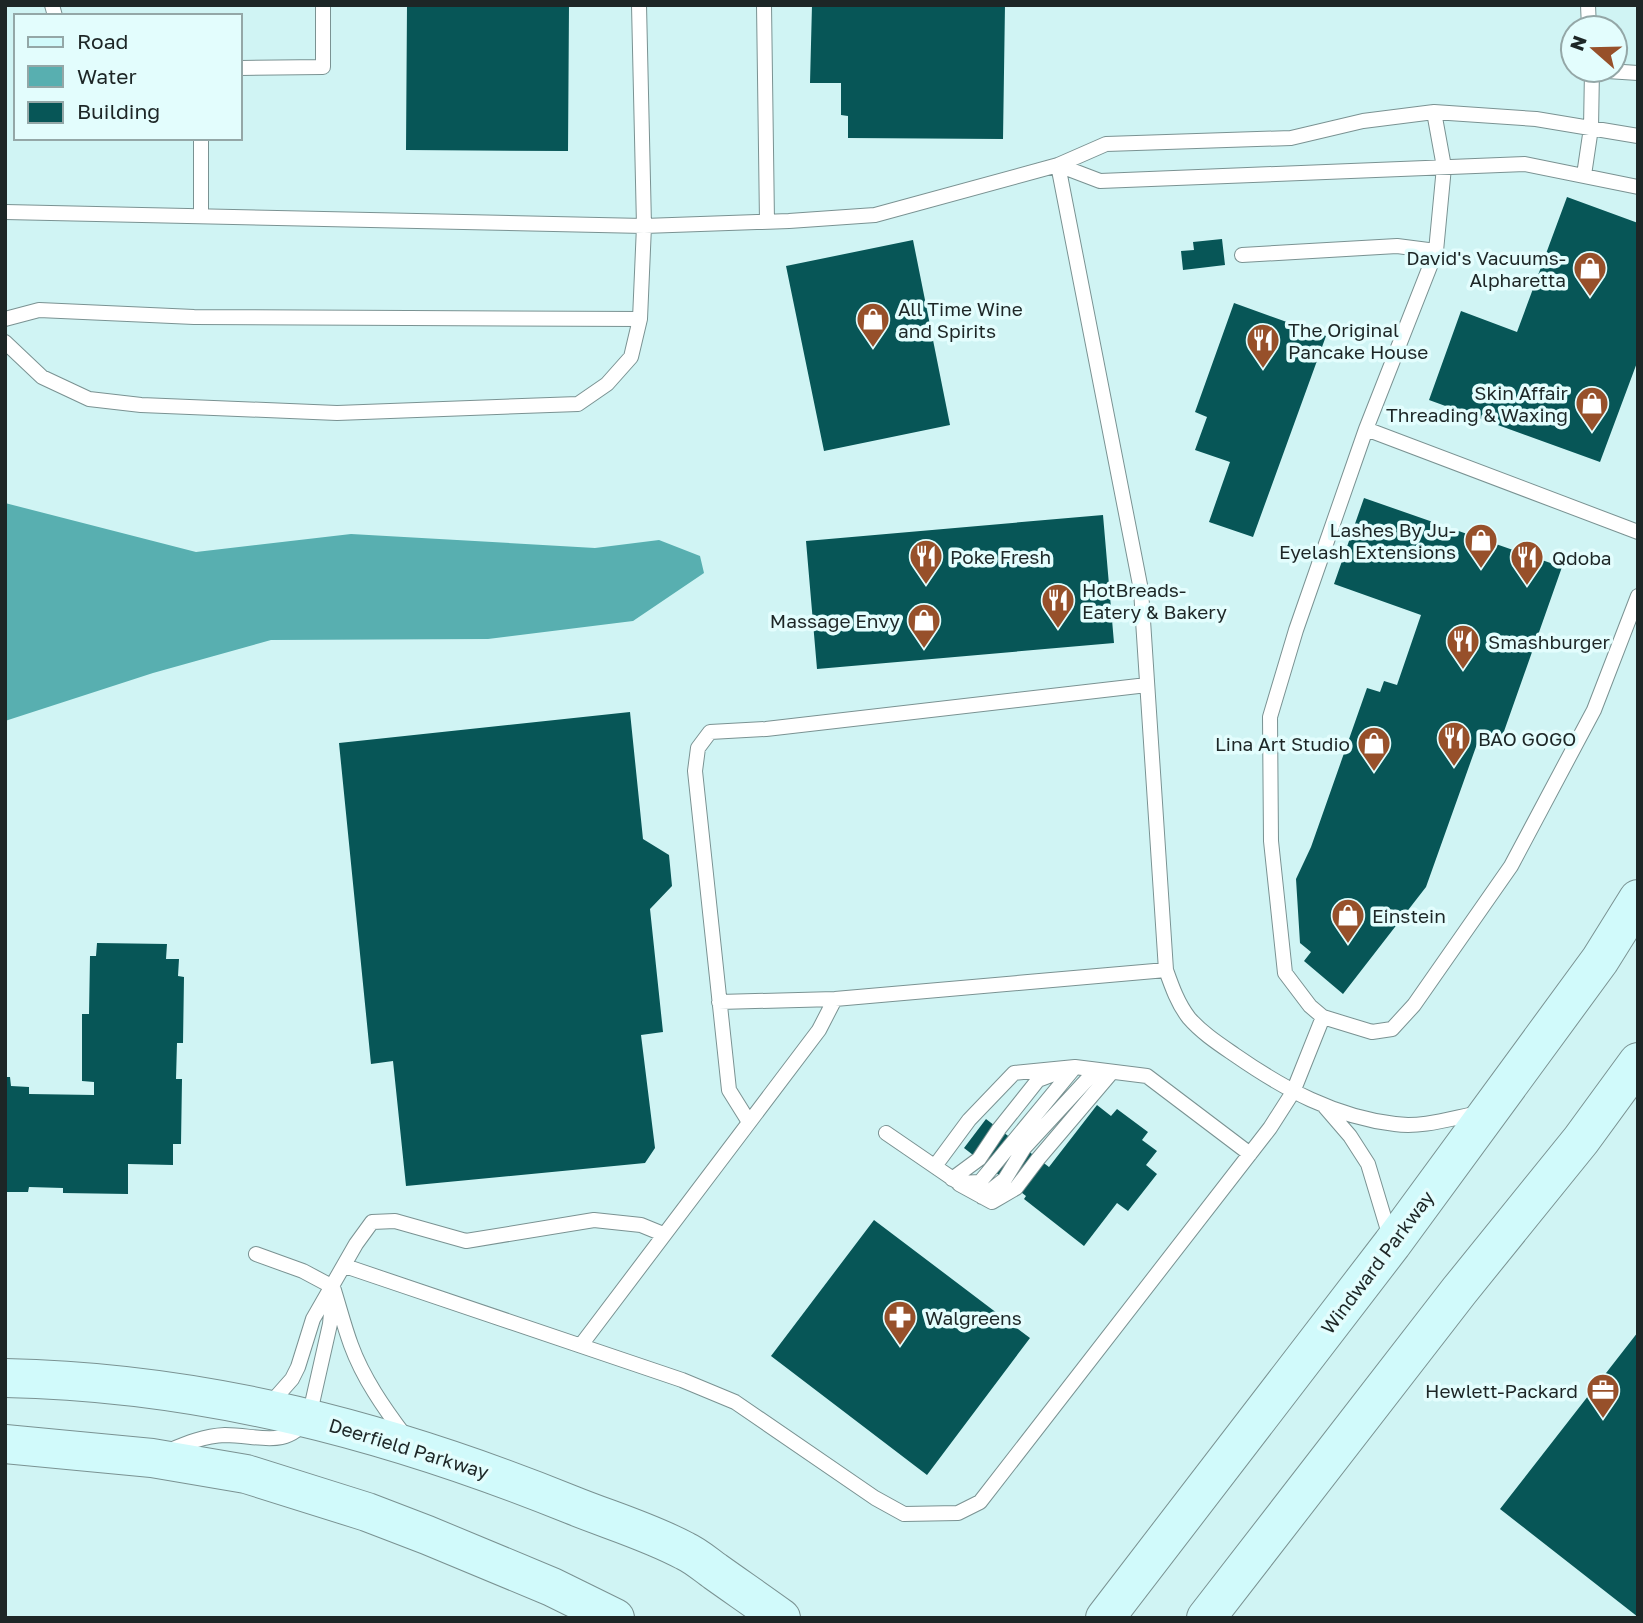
<svg xmlns="http://www.w3.org/2000/svg" width="1643" height="1623" font-family="'Golos Text',sans-serif">
<style>
.built{fill:#d0f4f4;fill-rule:evenodd}
.water{fill:#58afb0}
.building{fill:#075657}
.lines{fill:none;stroke-linecap:round;stroke-linejoin:round}
.lane-casing{stroke:#7a9292;stroke-width:16}
.secondary-casing{stroke:#7a9292;stroke-width:40}
.lane{stroke:#fff;stroke-width:14}
.secondary{stroke:#d1fafb;stroke-width:38}
.labels{text-anchor:middle;dominant-baseline:central;stroke-width:7;stroke-linejoin:round;paint-order:stroke}
.poi-label{font-size:19px;fill:#1d2626;stroke:#e3fdfd;text-anchor:start}
.street-label{font-size:19px;fill:#1d2626;stroke:#e3fdfd}
</style>
<rect width="100%" height="100%" fill="#e3fdfd"/>
<path class="built" d="M5,5H1638V1618H5ZM16,16H240V138H16ZM1573,28H1615V70H1573Z"/>
<path class="water" d="M5,503L196,552L351,534L595,548L659,540L700,556L704,573L633,621L488,639L271,640L153,673L5,721Z"/>
<path class="building" d="M407,5H569L568,151L406,150Z
M812,5H1005L1003,139L848,138V116L841,115V83H810Z
M1567,197L1638,223V360L1600,462L1429,400L1461,311L1517,332Z
M1222,239L1225,265L1183,270L1181,251L1194,250L1193,242Z
M913,240L950,425L824,451L786,266Z
M1234,303L1326,336L1253,537L1209,522L1230,462L1195,450L1207,417L1195,412Z
M1364,498L1562,567L1502,737L1482,730L1426,887L1343,994L1304,961L1311,952L1300,943L1296,879L1311,847L1367,688L1380,692L1384,681L1397,685L1421,615L1334,584Z
M1103,515L1114,643L817,669L806,541Z
M630,712L643,839L669,855L672,886L650,909L663,1032L641,1035L655,1148L645,1163L406,1186L393,1061L371,1064L339,743Z
M97,943L167,944L166,959H179L178,976L184,977L183,1043H177L176,1079H182L181,1144H173V1165L128,1164V1194L63,1193V1188L29,1187L28,1192H5V1077H10L11,1086L29,1087V1094L94,1095V1082L82,1081V1014H89L90,956H96Z
M1097,1105L1111,1116L1117,1109L1148,1132L1142,1140L1157,1151L1146,1165L1157,1174L1128,1211L1117,1203L1084,1246L1024,1199L1026,1196L964,1148L986,1119L1049,1167Z
M874,1220L1030,1338L927,1475L771,1356Z
M1638,1332V1617L1500,1509Z"/>
<g class="lines">
<defs>
<path id="lane" d="M52,5L55,16
M764,5L767,222
M1588,5L1589,28
M240,68L323,67V5
M1592,70L1638,73
M1434,112L1444,167L1436,251L1366,429L1296,630L1270,717L1271,841L1285,973L1310,1006L1323,1017L1372,1032L1392,1029L1414,1005L1511,866L1594,710L1638,596
M1058,165L1141,590L1166,970C1172,987 1178,1004 1189,1018C1202,1033 1219,1044 1235,1055C1284,1089 1335,1117 1395,1124C1422,1128 1452,1118 1479,1113
M1058,165L1100,181L1525,164L1638,187
M1584,175L1591,128L1592,70
M5,212L644,226L789,221L875,215L1058,165L1106,144L1291,138L1363,121L1434,112L1536,119L1638,136
M201,216V138
M1242,255L1397,246L1436,251
M5,319L39,310L194,317L640,319
M5,342L42,377L89,399L141,405L337,413L578,404L607,384L631,357L640,319L644,226L639,5
M1366,429L1638,532
M719,1002L835,999L1166,970
M1325,1107L1350,1136L1368,1164L1390,1237
M749,1122L729,1090L695,771L698,748L710,732L766,729L1147,685
M886,1133L959,1183L980,1182L1075,1067L1147,1076L1250,1154
M935,1166L969,1120L1014,1073L1075,1067
M952,1179L979,1159L999,1129L1038,1080L1054,1074
M959,1184L992,1202L1016,1188L1038,1159L1112,1072
M982,1197L1005,1179L1024,1148L1096,1070
M256,1254L303,1271L333,1287C339,1306 344,1326 351,1345C363,1378 384,1408 405,1436
M345,1266L682,1380L735,1402L875,1498L904,1514L958,1513L980,1502L1270,1128L1293,1092L1323,1017
M581,1345L819,1030L835,999
M269,1405L292,1379L298,1367L313,1319L356,1244L372,1222L395,1221L466,1241L594,1220L641,1225L663,1234
M168,1451C187,1443 204,1436 225,1435C259,1435 286,1450 309,1417L330,1324L333,1292"/>
<path id="secondary" d="M5,1378C204,1382 389,1431 572,1505C609,1520 650,1532 685,1551C696,1556 706,1565 716,1572C737,1587 759,1602 781,1618
M5,1444L152,1458L246,1474L367,1512L427,1535L552,1587L615,1618
M1105,1618L1392,1244L1600,960L1638,899
M1206,1618L1459,1291L1581,1140L1638,1062"/>
</defs>
<use href="#lane" class="lane-casing"/>
<use href="#secondary" class="secondary-casing"/>
<use href="#lane" class="lane"/>
<use href="#secondary" class="secondary"/>
</g>
<defs>
<symbol id="shop-pin" viewBox="-11 -11 22 30"><path d="M0 17L-7.5 6A9.5 9.5 0 1 1 7.5 6Z" fill="#97502a" stroke="#e3fdfd"/><path d="M-5-2.5h2.3a2.7 3.5 0 0 1 5.4 0H5L5.5 6h-11ZM-1.5-2.5h3a1.5 2.3 0 0 0-3 0Z" fill="#fff"/></symbol>
<symbol id="restaurant-pin" viewBox="-11 -11 22 30"><path d="M0 17L-7.5 6A9.5 9.5 0 1 1 7.5 6Z" fill="#97502a" stroke="#e3fdfd"/><path d="M-5-6h1v4h1v-4h1v4h1v-4h1v5L-1.5 .5V6h-2V.5L-5-1ZM5-6V6H3V1.5H1.5Q1.5-4 5-6Z" fill="#fff"/></symbol>
<symbol id="pharmacy-pin" viewBox="-11 -11 22 30"><path d="M0 17L-7.5 6A9.5 9.5 0 1 1 7.5 6Z" fill="#97502a" stroke="#e3fdfd"/><path d="M-2-6h4v4h4v4h-4v4h-4v-4h-4v-4h4Z" fill="#fff"/></symbol>
<symbol id="office-pin" viewBox="-11 -11 22 30"><path d="M0 17L-7.5 6A9.5 9.5 0 1 1 7.5 6Z" fill="#97502a" stroke="#e3fdfd"/><path d="M-6-3h4V-5.5h4V-3h4V5H-6ZM-1-4.5V-3h2v-1.5ZM-6 0V1H6V0Z" fill="#fff"/></symbol>
</defs>
<g fill-rule="evenodd">
<use href="#shop-pin" x="1571" y="249" width="38" height="52"/>
<use href="#shop-pin" x="854" y="300" width="38" height="52"/>
<use href="#restaurant-pin" x="1244" y="321" width="38" height="52"/>
<use href="#shop-pin" x="1573" y="384" width="38" height="52"/>
<use href="#shop-pin" x="1462" y="521" width="38" height="52"/>
<use href="#restaurant-pin" x="907" y="537" width="38" height="52"/>
<use href="#restaurant-pin" x="1508" y="538" width="38" height="52"/>
<use href="#restaurant-pin" x="1039" y="581" width="38" height="52"/>
<use href="#shop-pin" x="905" y="601" width="38" height="52"/>
<use href="#restaurant-pin" x="1444" y="622" width="38" height="52"/>
<use href="#restaurant-pin" x="1435" y="719" width="38" height="52"/>
<use href="#shop-pin" x="1355" y="724" width="38" height="52"/>
<use href="#shop-pin" x="1329" y="896" width="38" height="52"/>
<use href="#pharmacy-pin" x="881" y="1298" width="38" height="52"/>
<use href="#office-pin" x="1584" y="1371" width="38" height="52"/>
</g>
<g class="labels">
<g class="poi-label">
<text x="1566" y="257" text-anchor="end">David's Vacuums-<tspan x="1566" dy="22">Alpharetta</tspan></text>
<text x="898" y="308">All Time Wine<tspan x="898" dy="22">and Spirits</tspan></text>
<text x="1288" y="329">The Original<tspan x="1288" dy="22">Pancake House</tspan></text>
<text x="1568" y="392" text-anchor="end">Skin Affair<tspan x="1568" dy="22">Threading &amp; Waxing</tspan></text>
<text x="1456" y="529" text-anchor="end">Lashes By Ju-<tspan x="1456" dy="22">Eyelash Extensions</tspan></text>
<text x="950" y="556">Poke Fresh</text>
<text x="1552" y="557">Qdoba</text>
<text x="1082" y="589">HotBreads-<tspan x="1082" dy="22">Eatery &amp; Bakery</tspan></text>
<text x="900" y="620" text-anchor="end">Massage Envy</text>
<text x="1488" y="641">Smashburger</text>
<text x="1478" y="738">BAO GOGO</text>
<text x="1350" y="743" text-anchor="end">Lina Art Studio</text>
<text x="1372" y="915">Einstein</text>
<text x="925" y="1317">Walgreens</text>
<text x="1578" y="1390" text-anchor="end">Hewlett-Packard</text>
</g>
<g class="street-label">
<text transform="translate(1377 1262) rotate(-53)">Windward Parkway</text>
<text transform="translate(409 1448) rotate(17)">Deerfield Parkway</text>
</g>
</g>
<rect width="1643" height="1623" fill="none" stroke="#1d2626" stroke-width="14"/>
<rect x="14" y="14" width="228" height="126" fill="#e3fdfd" stroke="#94a7a7" stroke-width="2"/>
<rect x="28" y="37" width="35" height="10" fill="#d1fafb" stroke="#94a7a7" stroke-width="2"/>
<text x="77" y="49" font-size="21" fill="#1d2626">Road</text>
<rect x="28" y="66" width="35" height="21" fill="#58afb0" stroke="#94a7a7" stroke-width="2"/>
<text x="77" y="84" font-size="21" fill="#1d2626">Water</text>
<rect x="28" y="102" width="35" height="21" fill="#075657" stroke="#94a7a7" stroke-width="2"/>
<text x="77" y="119" font-size="21" fill="#1d2626">Building</text>
<g transform="translate(1594 49) rotate(290)"><circle r="33" fill="#e3fdfd" stroke="#94a7a7" stroke-width="2"/>
<path d="M0-5L12 26L0 18L-12 26Z" fill="#97502a"/>
<text y="-10" font-size="19" font-weight="bold" text-anchor="middle" fill="#1d2626">N</text>
</g>
</svg>
